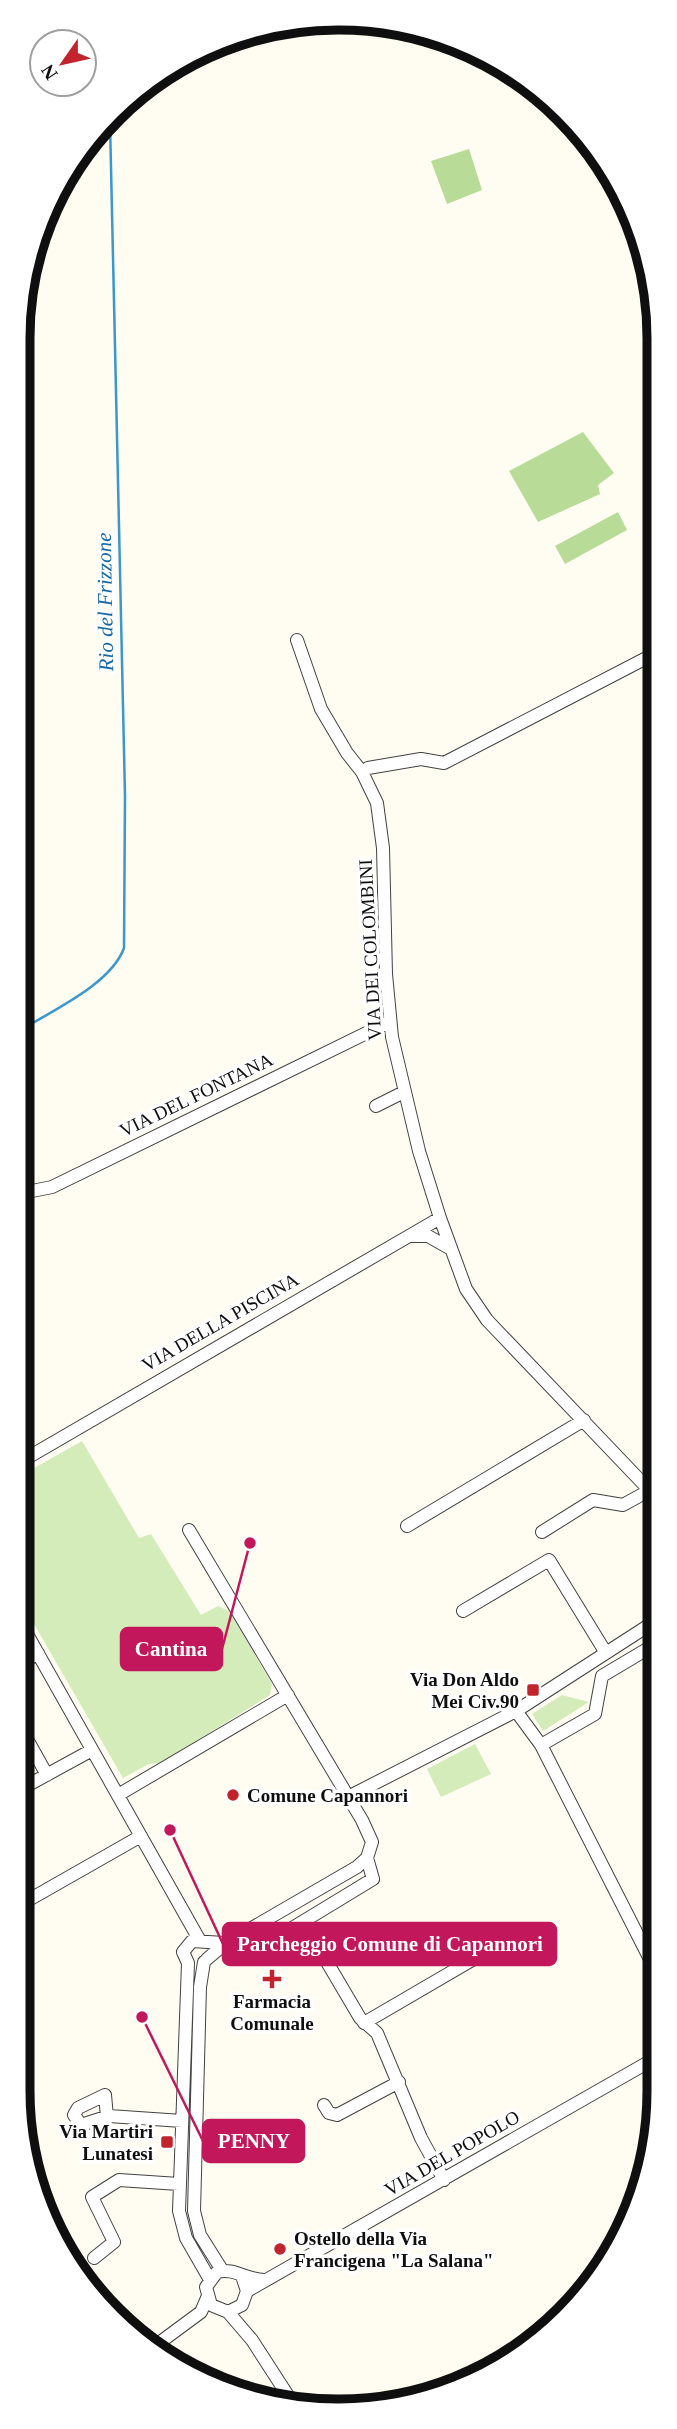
<svg xmlns="http://www.w3.org/2000/svg" width="677" height="2429" font-family="Georgia,serif">
<style>
.green{fill:#d4ebba}
.forest{fill:#b8dc98}
.lines{fill:none;stroke-linecap:round;stroke-linejoin:round}
.stream{stroke:#3a97d0;stroke-width:2.5}
.minor-casing{stroke:#424242;stroke-width:14}
.minor{stroke:#fff;stroke-width:12}
.poi-dot{fill:#c2242e;stroke:#fff;stroke-width:2.5}
.labels{text-anchor:middle;dominant-baseline:central;stroke-width:7;stroke-linejoin:round;paint-order:stroke}
.street-label{font-size:19px;fill:#0f0f0f;stroke:#fff}
.poi-label{font-size:19px;font-weight:bold;fill:#0f0f0f;stroke:#fff;text-anchor:end}
.water-label{font-size:21px;font-style:italic;fill:#1568a4;stroke:#fff}
.rim{fill:none;stroke:#0f0f0f;stroke-width:9}
.leader{fill:none;stroke:#c2185b;stroke-width:2.5}
.callout-dot{fill:#c2185b;stroke:#fff;stroke-width:2.5}
.callout{fill:#c2185b;stroke:#c2185b;stroke-width:2.5}
.callout-label{font-size:21px;text-anchor:middle;font-weight:bold;fill:#fff}
</style>
<rect width="100%" height="100%" fill="#fffcf1"/>
<path class="green" d="M82,1441L139,1538L151,1534L201,1615L218,1606L229,1611L272,1684L270,1695L161,1763L149,1764L123,1778L19,1598L20,1476Z
M562,1695L589,1702L543,1731L532,1714Z
M475,1744L491,1774L441,1797L427,1769Z"/>
<path class="forest" d="M469,149L482,190L447,204L431,161Z
M583,432L614,473L598,485L600,494L538,522L509,471Z
M618,512L627,530L565,564L555,546Z"/>
<g class="lines">
<path class="stream" d="M21,1030C53,1010 111,984 124,948L125,796L110,122"/>
<defs>
<path id="minor" d="M297,640L321,709L347,753L362,772L377,803L383,848L386,974L392,1037L419,1151L440,1218L466,1289L487,1320L655,1496
M362,772L368,768L421,759L444,763L656,653
M376,1106L404,1092
M21,1184L32,1191L52,1187L389,1022
M409,1236H428L451,1249
M20,1462L440,1218
M407,1526L584,1420
M189,1530L362,1820L372,1842L367,1858L357,1867L226,1943L207,1959
M542,1532L593,1500L623,1505L650,1490
M463,1611L549,1560L606,1653
M19,1620L200,1941
M19,1665L38,1653
M516,1711L541,1745L654,1967
M19,1725L47,1775
M541,1745L595,1714L602,1676L654,1645
M19,1790L92,1750
M118,1795L288,1695
M348,1797L516,1711L654,1622
M18,1906L141,1836
M304,1923L360,2018L377,2033L421,2138L444,2180
M257,1925L271,1941L373,1879L367,1858
M204,1962L200,1987L194,2211L200,2235L222,2270
M364,2023L508,1939
M324,2105L329,2113L337,2115L399,2082
M107,2117L105,2095L78,2108L74,2115L81,2125L109,2116L182,2121
M94,2258L114,2242L92,2197L119,2180L179,2184
M242,2276L247,2291L242,2305L228,2312L211,2305L206,2287L217,2272C234,2267 248,2281 266,2280
M209,2278L186,2238L179,2211L188,1963L183,1952L192,1941L224,1943
M247,2291L654,2059
M228,2312L252,2340L294,2405
M155,2346L201,2312L207,2298"/>
</defs>
<use href="#minor" class="minor-casing"/>
<use href="#minor" class="minor"/>
</g>
<g class="poi-dot">
<rect x="526" y="1683" width="14" height="14" rx="3.5"/>
<circle cx="233" cy="1795" r="7"/>
<path d="M268.5 1968.5h7v7h7v7h-7v7h-7v-7h-7v-7h7z"/>
<rect x="160" y="2135" width="14" height="14" rx="3.5"/>
<circle cx="280" cy="2249" r="7"/>
</g>
<g class="labels">
<g class="street-label">
<text transform="translate(370 950) rotate(-93)">VIA DEI COLOMBINI</text>
<text transform="translate(196 1095) rotate(-26)">VIA DEL FONTANA</text>
<text transform="translate(220 1322) rotate(-30)">VIA DELLA PISCINA</text>
<text transform="translate(452 2153) rotate(-30)">VIA DEL POPOLO</text>
</g>
<g class="poi-label">
<text x="519" y="1679">Via Don Aldo<tspan x="519" dy="22">Mei Civ.90</tspan></text>
<text x="247" y="1795" text-anchor="start">Comune Capannori</text>
<text x="272" y="2001" text-anchor="middle">Farmacia<tspan x="272" dy="22">Comunale</tspan></text>
<text x="153" y="2131">Via Martiri<tspan x="153" dy="22">Lunatesi</tspan></text>
<text x="294" y="2238" text-anchor="start">Ostello della Via<tspan x="294" dy="22">Francigena "La Salana"</tspan></text>
</g>
<g class="water-label">
<text transform="translate(105 602) rotate(-91)">Rio del Frizzone</text>
</g>
</g>
<path d="M0 0H677V2429H0ZM338 30H339A308 308 0 0 1 647 338V2091A308 308 0 0 1 339 2399H338A308 308 0 0 1 30 2091V338A308 308 0 0 1 338 30Z" fill="#fff" fill-rule="evenodd"/>
<path class="rim" d="M338 30H339A308 308 0 0 1 647 338V2091A308 308 0 0 1 339 2399H338A308 308 0 0 1 30 2091V338A308 308 0 0 1 338 30Z"/>
<path class="leader" d="M250 1543L222 1649M170 1830L223 1944M142 2017L203 2141"/>
<g class="callout-dot">
<circle cx="250" cy="1543" r="7"/>
<circle cx="170" cy="1830" r="7"/>
<circle cx="142" cy="2017" r="7"/>
</g>
<g class="callout">
<rect x="121" y="1628" width="101" height="42" rx="7"/>
<rect x="223" y="1923" width="333" height="42" rx="7"/>
<rect x="203" y="2120" width="101" height="42" rx="7"/>
</g>
<g class="callout-label">
<text x="171" y="1656">Cantina</text>
<text x="390" y="1951">Parcheggio Comune di Capannori</text>
<text x="254" y="2148">PENNY</text>
</g>
<g transform="translate(63 63) rotate(236)"><circle r="33" fill="#ffffff" stroke="#9f9f9f" stroke-width="2"/>
<path d="M0-5L12 26L0 18L-12 26Z" fill="#c2242e"/>
<text y="-10" font-size="19" font-weight="bold" text-anchor="middle" fill="#0f0f0f">N</text>
</g>
</svg>
